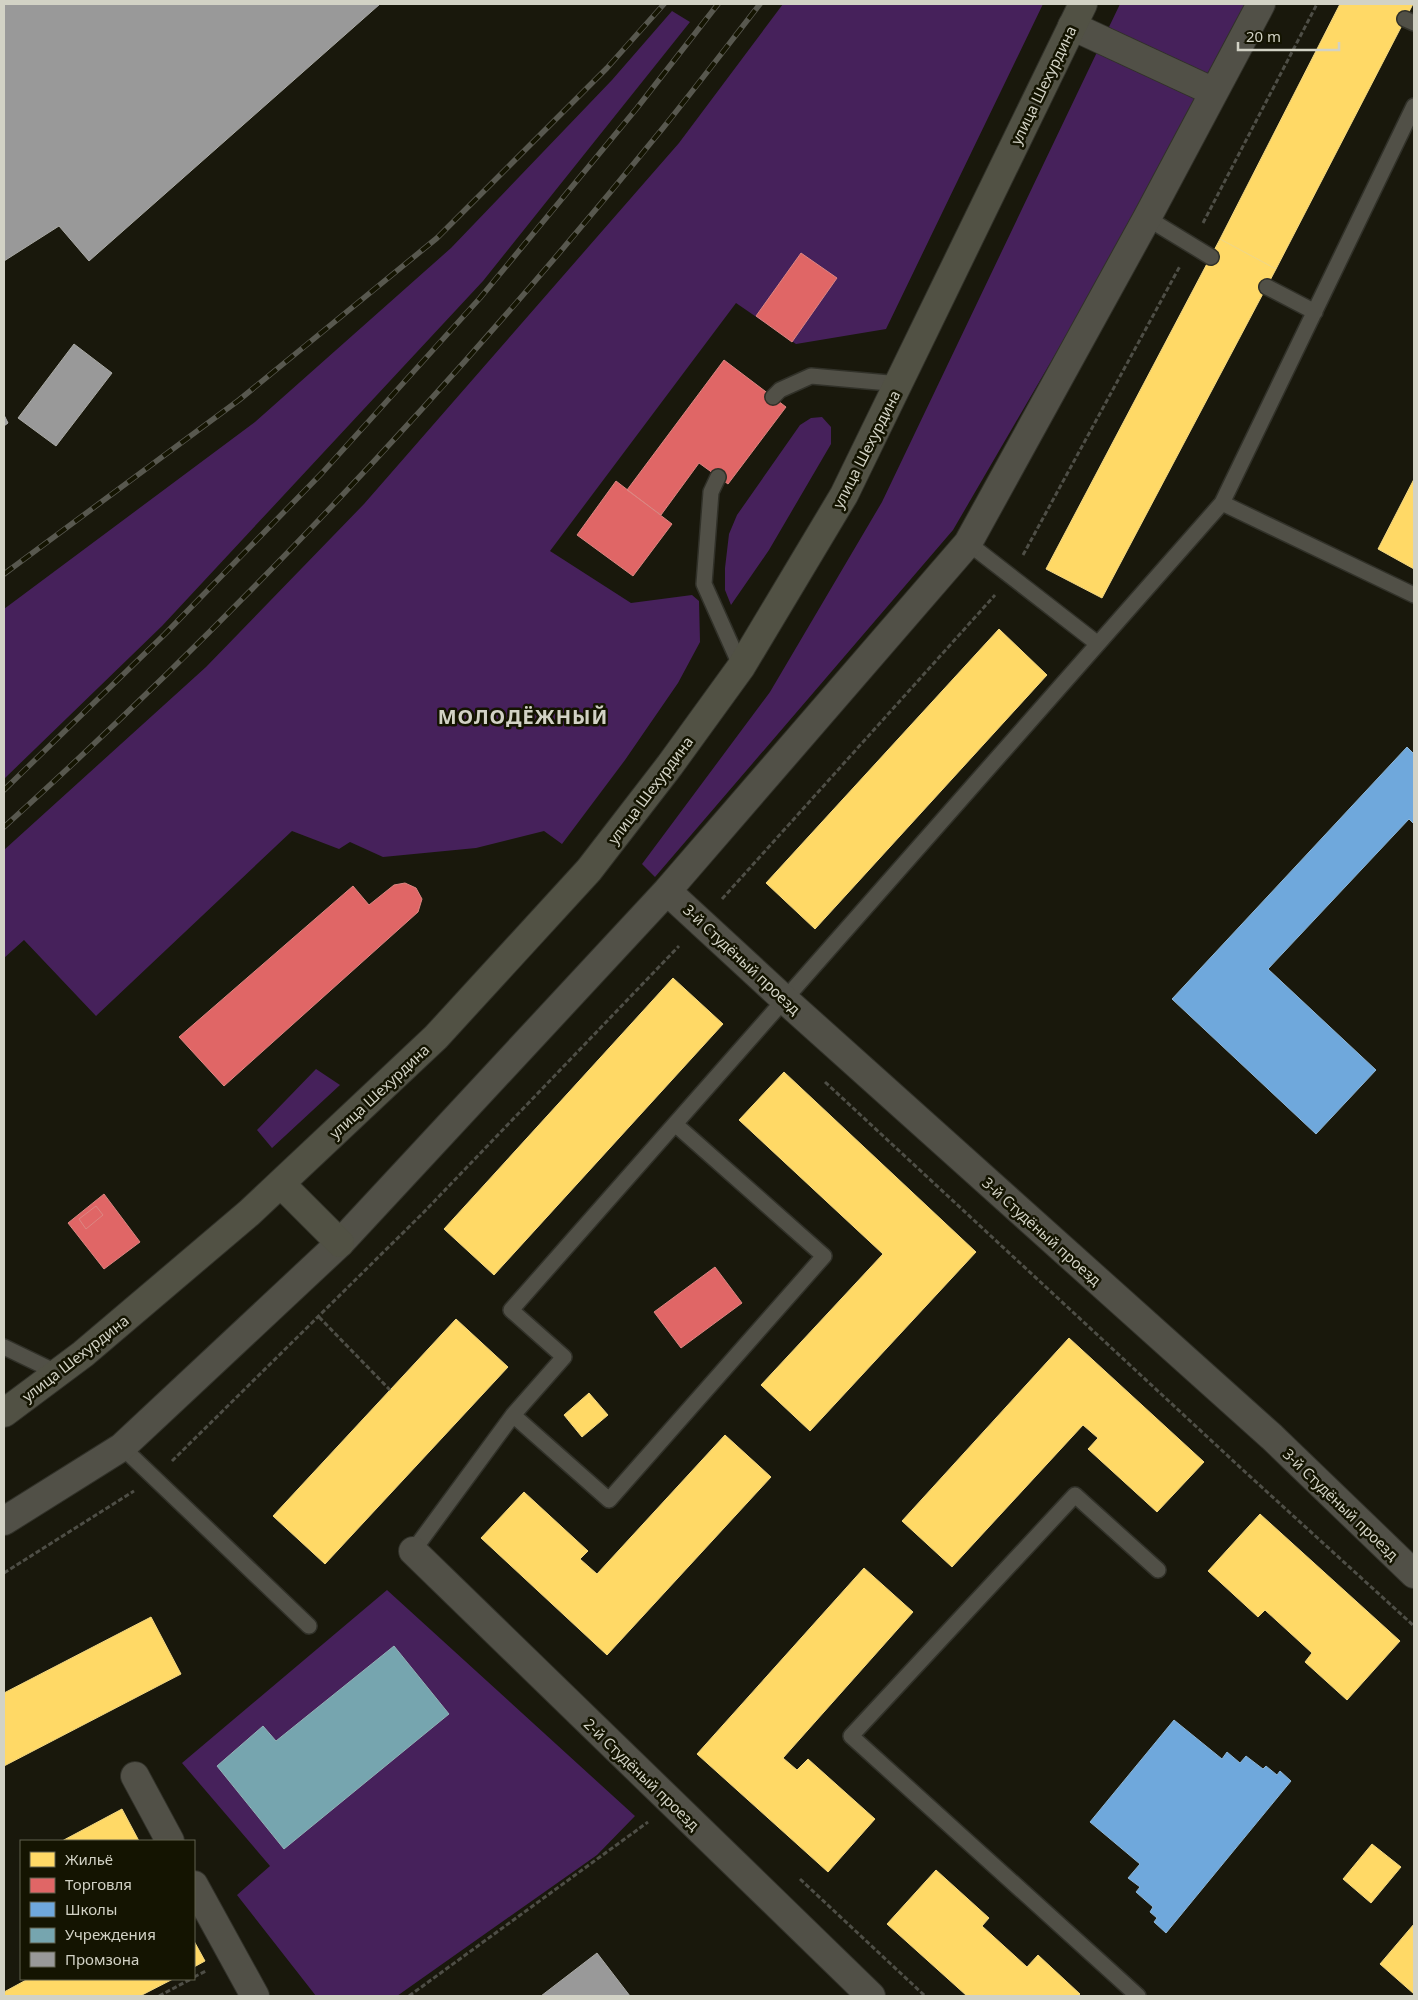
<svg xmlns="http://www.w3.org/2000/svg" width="1418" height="2000" font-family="'Noto Sans',sans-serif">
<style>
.green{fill:#46215b}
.homes{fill:#ffd966;stroke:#f2d782}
.shops{fill:#e06666;stroke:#dc8682}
.schools{fill:#6fa8dc;stroke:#8db5d5}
.public{fill:#76a5af;stroke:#92b2b6}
.industry{fill:#999;stroke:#aaaaa6}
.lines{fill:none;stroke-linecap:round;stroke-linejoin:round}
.service-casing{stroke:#313129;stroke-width:18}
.minor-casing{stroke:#313129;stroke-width:30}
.primary-casing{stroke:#313129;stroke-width:30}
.path{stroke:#4e4e46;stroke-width:3;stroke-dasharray:5 2.5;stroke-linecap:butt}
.service{stroke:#515047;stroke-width:15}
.minor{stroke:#515047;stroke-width:28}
.primary{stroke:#515144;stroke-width:28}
.rail-casing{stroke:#58584f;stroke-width:5.5}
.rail{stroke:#141401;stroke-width:4;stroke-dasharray:11;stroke-linecap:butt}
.labels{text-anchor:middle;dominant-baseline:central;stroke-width:5;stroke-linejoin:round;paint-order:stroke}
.street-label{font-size:15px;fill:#d2d2c5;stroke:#141401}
.district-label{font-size:20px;font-weight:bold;letter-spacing:1px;fill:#d2d2c5;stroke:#141401}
</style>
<rect width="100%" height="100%" fill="#19180c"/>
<path class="green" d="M783,4H1043L886,329L796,344L736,303L550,551L631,603L692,595L699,601L700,642L678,683L625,760L562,844L544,831L476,848L383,857L350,842L339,849L292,831L96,1016L24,940L4,958V850L206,667L364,504L679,143Z
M1120,4H1249L1138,212L953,530L655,877L642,864L770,692L882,502Z
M672,11L690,22L483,281L162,626L4,779V609L255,422L451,248L612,80Z
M822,417L831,427V444L769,550L731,605L725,590V568L729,534L737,515L800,425L811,418Z
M316,1069L340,1085L272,1148L257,1130Z
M387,1590L635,1816L597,1855L397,1996H316L237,1895L270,1866L182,1763Z"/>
<path class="homes" d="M1340,4H1413L1276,269L1220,239Z
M1220,239L1276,269L1102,598L1046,569Z
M1414,479V569L1378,549Z
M999,629L1047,675L815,929L766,883Z
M673,978L723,1024L494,1275L444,1229Z
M784,1072L976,1252L810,1431L761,1385L883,1254L739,1120Z
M456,1319L508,1367L325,1564L273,1516Z
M1069,1338L1204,1462L1157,1512L1088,1449L1098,1438L1083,1425L952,1567L902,1521Z
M589,1393L608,1415L582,1437L564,1415Z
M725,1435L771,1477L607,1655L481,1538L524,1492L588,1551L580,1559L597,1574Z
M1260,1514L1400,1641L1347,1700L1305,1662L1312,1653L1265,1610L1258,1617L1208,1571Z
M864,1568L913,1612L783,1758L797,1770L808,1759L875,1819L828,1872L697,1754Z
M151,1617L181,1674L4,1766V1693Z
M122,1809L139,1841H62Z
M1372,1844L1401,1867L1371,1903L1343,1879Z
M936,1870L989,1918L982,1926L1027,1967L1038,1955L1080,1994L1078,1996H967L887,1924Z
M1414,1924V1994L1380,1964Z
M194,1941L205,1961L194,1967Z
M28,1979H173L140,1996H4V1992Z"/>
<path class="shops" d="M801,253L837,278L792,342L756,316Z
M724,360L786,407L728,484L699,463L661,515L627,490Z
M616,481L672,524L633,576L577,535Z
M405,883L416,888L422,899L418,912L224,1086L179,1037L353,886L369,905L394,885Z
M104,1194L140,1242L104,1269L68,1223Z
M96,1206L103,1215L86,1229L79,1219Z
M715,1267L742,1303L681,1348L654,1312Z"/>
<path class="schools" d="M1407,747L1414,754V824L1409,819L1268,969L1376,1070L1316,1134L1172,999Z
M1174,1720L1222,1759L1227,1752L1240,1763L1246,1756L1263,1769L1266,1766L1277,1775L1280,1771L1291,1781L1166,1933L1154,1922L1157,1918L1150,1912L1153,1907L1136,1892L1140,1887L1128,1878L1140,1864L1090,1822Z"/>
<path class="public" d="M394,1646L449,1714L284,1849L217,1766L263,1726L276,1741Z"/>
<path class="industry" d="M4,4H380L89,261L59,226L4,261Z
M74,344L112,373L56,446L18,418Z
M4,415L8,423L4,426Z
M597,1953L630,1996H541Z"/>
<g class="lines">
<defs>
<path id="service" d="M1405,19L1414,23
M1147,218L1211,257
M1267,287L1315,312
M773,397L780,390L811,376L900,384
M718,477L711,492L704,584L741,667
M1222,503L1414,595
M968,543L1098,644
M4,1347L58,1373
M513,1415L609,1500L824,1256L675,1124
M122,1447L309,1626
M413,1551L513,1415L564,1357L511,1310L1222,503L1414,106
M1138,1996L851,1736L1075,1495L1158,1570"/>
<path id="minor" d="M1072,26L1214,92
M667,891L784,999L1272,1437L1414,1574
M4,1521L122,1447L340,1243L667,891L968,543L1147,218L1261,4
M413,1551L871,1996
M135,1776L170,1841
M194,1885L255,1996"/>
<path id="primary" d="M281,1184L340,1243
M4,1413L83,1354L249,1213L436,1037L589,870L670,765L741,667L844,495L1083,4"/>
</defs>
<use href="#service" class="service-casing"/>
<use href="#minor" class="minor-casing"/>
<use href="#primary" class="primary-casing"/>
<path class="path" d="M1203,223L1317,4
M1023,555L1180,266
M722,899L995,595
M825,1082L1243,1470L1414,1626
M319,1317L390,1390
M172,1461L423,1213L679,946
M4,1573L134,1491
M800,1879L925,1996
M194,1977L206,1971
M159,1996L191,1979
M409,1996L648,1822"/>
<use href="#service" class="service"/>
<use href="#minor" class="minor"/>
<use href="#primary" class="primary"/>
<defs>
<path id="rail" d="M4,574L239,400L437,238L607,68L664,4
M4,790L165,634L322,473L480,298L637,108L718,4
M4,827C242,612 461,377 663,128C696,87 728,45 760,4"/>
</defs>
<use href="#rail" class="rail-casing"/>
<use href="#rail" class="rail"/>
</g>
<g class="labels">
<g class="street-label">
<text transform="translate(1043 85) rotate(-64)">улица Шехурдина</text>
<text transform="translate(866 449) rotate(-63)">улица Шехурдина</text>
<text transform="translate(650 790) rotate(-53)">улица Шехурдина</text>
<text transform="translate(742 959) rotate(43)">3-й Студёный проезд</text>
<text transform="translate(379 1091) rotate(-43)">улица Шехурдина</text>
<text transform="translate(1042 1231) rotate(42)">3-й Студёный проезд</text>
<text transform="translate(75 1358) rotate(-38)">улица Шехурдина</text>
<text transform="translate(1341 1504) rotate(44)">3-й Студёный проезд</text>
<text transform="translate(642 1774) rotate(44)">2-й Студёный проезд</text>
</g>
<g class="district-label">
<text x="523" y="716">МОЛОДЁЖНЫЙ</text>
</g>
</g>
<rect width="1418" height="2000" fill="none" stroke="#d2d2c5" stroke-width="10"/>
<rect x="20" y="1840" width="175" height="140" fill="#141401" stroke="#60604f"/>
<rect x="30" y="1852" width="25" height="15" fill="#ffd966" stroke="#60604f"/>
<text x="65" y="1865" font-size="15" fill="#d2d2c5">Жильё</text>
<rect x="30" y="1878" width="25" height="15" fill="#e06666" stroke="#60604f"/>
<text x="65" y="1890" font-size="15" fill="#d2d2c5">Торговля</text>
<rect x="30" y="1902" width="25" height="15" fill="#6fa8dc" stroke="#60604f"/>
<text x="65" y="1915" font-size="15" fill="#d2d2c5">Школы</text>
<rect x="30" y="1928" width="25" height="15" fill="#76a5af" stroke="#60604f"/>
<text x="65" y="1940" font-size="15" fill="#d2d2c5">Учреждения</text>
<rect x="30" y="1952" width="25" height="15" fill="#999999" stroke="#60604f"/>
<text x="65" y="1965" font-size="15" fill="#d2d2c5">Промзона</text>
<path d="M1238 42v8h101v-8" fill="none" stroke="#d2d2c5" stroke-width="2.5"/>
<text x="1246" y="42" font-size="15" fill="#d2d2c5" stroke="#141401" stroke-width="4" paint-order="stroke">20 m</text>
</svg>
